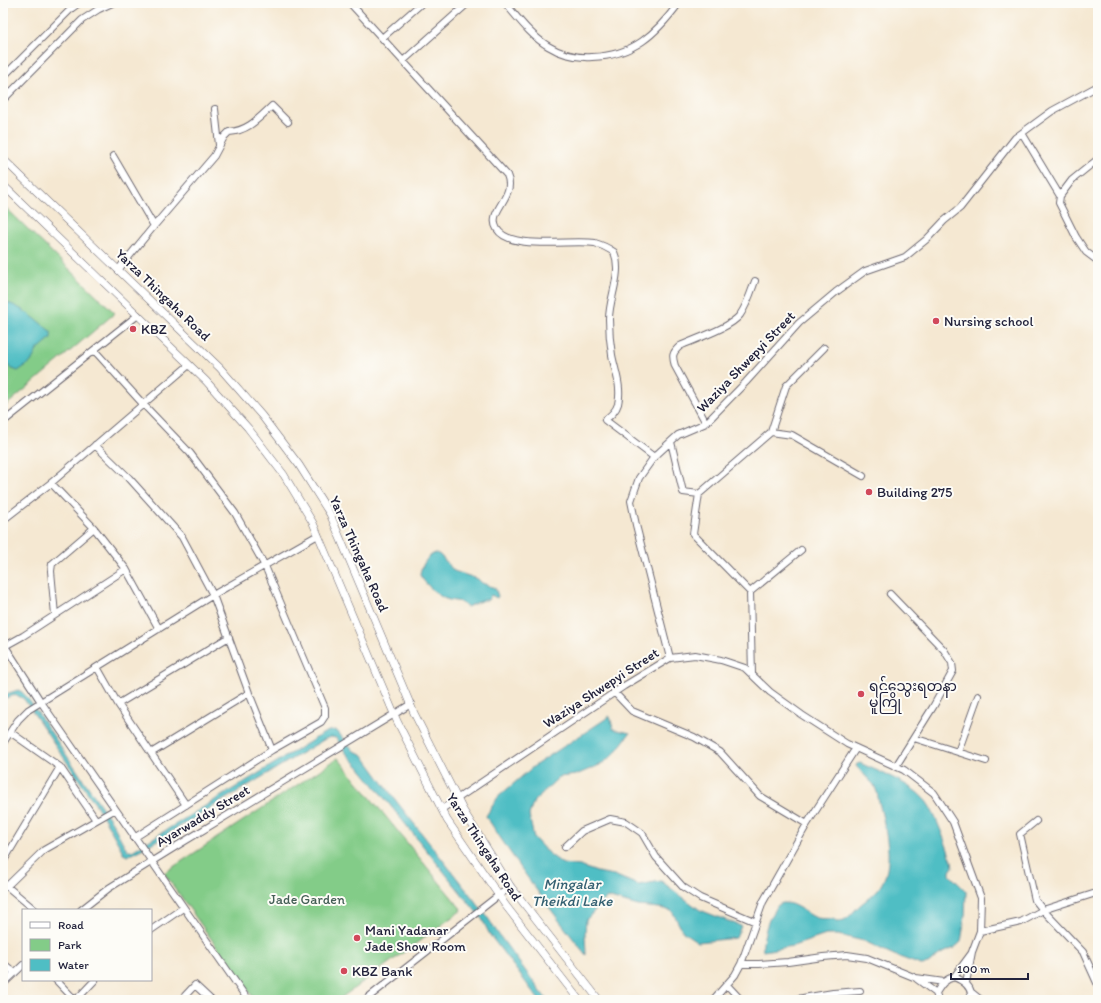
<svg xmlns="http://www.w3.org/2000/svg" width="1101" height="1003" font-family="Itim,'Noto Sans Myanmar',sans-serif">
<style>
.green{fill:#83cc88;stroke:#527762}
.water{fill:#4fbec4;stroke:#387080}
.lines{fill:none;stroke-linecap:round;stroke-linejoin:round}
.minor-casing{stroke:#6c6770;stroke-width:8}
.major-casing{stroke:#6c6770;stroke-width:8}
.minor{stroke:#fff;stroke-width:6}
.major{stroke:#fff;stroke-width:7}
.poi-dot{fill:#d1495b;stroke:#fdfcf7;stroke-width:1.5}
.labels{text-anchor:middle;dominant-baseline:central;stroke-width:4;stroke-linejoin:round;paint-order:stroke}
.street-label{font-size:14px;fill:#22223b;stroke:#fdfcf7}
.poi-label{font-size:14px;fill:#22223b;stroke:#fdfcf7;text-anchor:start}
.park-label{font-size:14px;fill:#445e56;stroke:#fdfcf7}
.water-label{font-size:15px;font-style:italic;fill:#346072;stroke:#fdfcf7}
</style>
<rect width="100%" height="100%" fill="#fdfcf7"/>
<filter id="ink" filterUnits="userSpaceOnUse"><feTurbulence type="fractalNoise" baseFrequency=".025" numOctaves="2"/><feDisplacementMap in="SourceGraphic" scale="8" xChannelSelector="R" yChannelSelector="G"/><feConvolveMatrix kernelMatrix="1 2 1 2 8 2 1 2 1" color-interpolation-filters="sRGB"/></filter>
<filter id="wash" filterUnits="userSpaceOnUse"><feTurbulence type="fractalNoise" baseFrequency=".012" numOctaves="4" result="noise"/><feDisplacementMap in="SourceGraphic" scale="16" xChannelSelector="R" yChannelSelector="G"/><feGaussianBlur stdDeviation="0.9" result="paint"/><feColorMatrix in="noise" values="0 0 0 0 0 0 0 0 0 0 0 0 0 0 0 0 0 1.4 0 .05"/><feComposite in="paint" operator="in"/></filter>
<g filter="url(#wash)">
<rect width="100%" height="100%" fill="#f5e8d2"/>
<path class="green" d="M3,205L115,313L3,408Z
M338,758L462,910L338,1000H255L164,873Z"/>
<path class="water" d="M3,301C22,307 36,319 51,332V338L37,350L31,362L18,371L10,368C7,362 5,356 7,350L3,343Z
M436,553L440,555L454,571L478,579L482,583L495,588L498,596L497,598L491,595L488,600H483L467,607C456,598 458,603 446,599C439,597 423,582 420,575C421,567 427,555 436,553Z
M18,690L22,692L27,697L112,822L124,845L129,851H132L324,733L329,731L336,730L354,751L362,754L397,802L486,915L499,935L547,1000H539L490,935L482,919L360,768L346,753L336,738L331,737L325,739L149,845L134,853L127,856L124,854L108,825L98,808L24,699C15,693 12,696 3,699V695Z
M610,716L613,729L630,733L613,755L602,764L576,775L559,777L534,801L529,815L534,838L548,853L563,864L580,866L597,872L614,875L638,885L661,881L700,910L741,926L736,938L698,942L683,932L672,911L660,908L638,906L607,897L586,920L585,933L586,955C550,910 517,864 486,816L498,797L534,766Z
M860,763C881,773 910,782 926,801C936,814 946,845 952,861L953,867L950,871V875L966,891L965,917L961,942L954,948L939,955L928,964L921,965L894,955L864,941L838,935H826L793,946L763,951C761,940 771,904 783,903C795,902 806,914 817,918C821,919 827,918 832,919C834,919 835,920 837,921C847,922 852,913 857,908C865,900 875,895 881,885C897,860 882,819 877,792L874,785L856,766L857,764Z"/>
</g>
<g filter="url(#ink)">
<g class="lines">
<defs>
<path id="minor" d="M253,3H278
M350,3L507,175C517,197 486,211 497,229C510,251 573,239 595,243C602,245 608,248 614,252C623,273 609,297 609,319C609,331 610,343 612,355C615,371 622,387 618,404C616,411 611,415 605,420L654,457
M505,3C518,18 531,36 548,46C561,54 577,58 592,57C633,56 656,34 679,3
M382,38L422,3
M403,61L468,3
M3,77L72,8L79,3
M3,100L82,20L99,9L112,3
M215,109L219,145
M1022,133L1060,196
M113,156L154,226
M1098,159L1072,180L1060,196L1059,203L1076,237L1086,252L1098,261
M118,270L154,226L214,156L224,137L229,132C248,131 259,118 272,106L288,122
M94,350L143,404L190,453L235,513L265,566L325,708V716L321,722L272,750L134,838
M3,422L138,315
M706,423L675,366C672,356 672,353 680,346C695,339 730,328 740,315C747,305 751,292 755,281
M771,432L786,386L824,348
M671,442L683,492L699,494L771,432L792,435L863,476
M95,445L129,478L182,537L213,595L249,693L272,750
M51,483L94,528L126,569L159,629
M699,494L693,534L750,592L752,674
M3,520L51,483L189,365
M750,592L801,550
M890,594L944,650L952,663L953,671L933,707L896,766
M55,615L51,571L52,564L94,528
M3,639L5,646L41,702L248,1000
M5,646L23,636L126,569
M670,658L695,655L721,660L745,668L770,692L802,715L847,744L904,770L934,793L953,822L981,898L980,931L972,952L966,983
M97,667L118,704L186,805
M614,692L632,711L694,737L720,752L760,796L807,824
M118,704L229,637
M10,732L60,767L96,820
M914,738L986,761
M3,743L18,720L28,710L213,595L318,535
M958,752L978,696
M151,753L249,693
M442,809L624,686L670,658L636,525L631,501L639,478L654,457L678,435L706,423L746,382L799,323L836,292L865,271L905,257L927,239L944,221L960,208L1015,138L1052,111L1098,86
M1036,821L1020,834L1035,900L1043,910L1083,952L1098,985
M565,847L582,831L610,819L626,822L642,833L656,857L683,887L700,898L756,922
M3,862L60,767
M3,883L35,910
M7,886L44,850L114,810
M81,910L109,888L175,847L411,704
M151,930L183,908
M980,931L1021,922L1043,910L1096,893
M3,963L15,973
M741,964H759L788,962L823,957L847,955L867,958L916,978L944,982
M954,977L971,954
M917,979L936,993
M56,980L75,1000
M3,984L23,965
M727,985L741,1000
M971,992L981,1000
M76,1000L95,980
M181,1000L195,985L211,1000
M365,1000L499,895L511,887
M713,1000L735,975L741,964L763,902L807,824L856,748
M791,1000L833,993L860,991
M938,1000L936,993C941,985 945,979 954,977C964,981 974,988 970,1000"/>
<path id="major" d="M3,159L220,368L262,416L299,465L330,514L414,713L463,810L511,887L599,1000
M3,185L206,381L248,428L284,475L313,523L397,721L447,820L506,906L579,1000"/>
</defs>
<use href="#minor" class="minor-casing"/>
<use href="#major" class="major-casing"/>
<use href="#minor" class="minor"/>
<use href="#major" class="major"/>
</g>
</g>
<g class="poi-dot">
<circle cx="936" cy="321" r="4"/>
<circle cx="133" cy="329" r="4"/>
<circle cx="869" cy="492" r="4"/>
<circle cx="861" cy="694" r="4"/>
<circle cx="357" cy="938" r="4"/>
<circle cx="344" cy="971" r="4"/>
</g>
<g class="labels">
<g class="street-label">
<text transform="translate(163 295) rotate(44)">Yarza Thingaha Road</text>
<text transform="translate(746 362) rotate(-46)">Waziya Shwepyi Street</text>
<text transform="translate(359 554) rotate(66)">Yarza Thingaha Road</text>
<text transform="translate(601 688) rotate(-33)">Waziya Shwepyi Street</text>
<text transform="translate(203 816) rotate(-31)">Ayarwaddy Street</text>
<text transform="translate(484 847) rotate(57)">Yarza Thingaha Road</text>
</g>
<g class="poi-label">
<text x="944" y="321">Nursing school</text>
<text x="141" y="329">KBZ</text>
<text x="877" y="492">Building 275</text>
<text x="869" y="686">ရင်သွေးရတနာ<tspan x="869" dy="16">မူကြို</tspan></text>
<text x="365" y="930">Mani Yadanar<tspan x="365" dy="16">Jade Show Room</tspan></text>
<text x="352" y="971">KBZ Bank</text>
</g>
<g class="park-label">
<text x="307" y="899">Jade Garden</text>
</g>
<g class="water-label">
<text x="572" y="884">Mingalar<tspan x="572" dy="17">Theikdi Lake</tspan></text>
</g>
</g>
<rect width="1101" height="1003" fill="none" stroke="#fdfcf7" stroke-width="16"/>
<rect x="22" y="909" width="130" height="72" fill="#fdfcf7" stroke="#a5a5ac"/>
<rect x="30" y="922" width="20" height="6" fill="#ffffff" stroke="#a5a5ac"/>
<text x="58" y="929" font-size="12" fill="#22223b">Road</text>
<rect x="30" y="939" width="20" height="12" fill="#83cc88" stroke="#a5a5ac"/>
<text x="58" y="949" font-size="12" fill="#22223b">Park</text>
<rect x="30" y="959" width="20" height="12" fill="#4fbec4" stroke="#a5a5ac"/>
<text x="58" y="969" font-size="12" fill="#22223b">Water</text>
<path d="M951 973v6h77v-6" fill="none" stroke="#22223b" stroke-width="2"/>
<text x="957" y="973" font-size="12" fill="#22223b" stroke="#fdfcf7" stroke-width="3" paint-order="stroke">100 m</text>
</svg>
